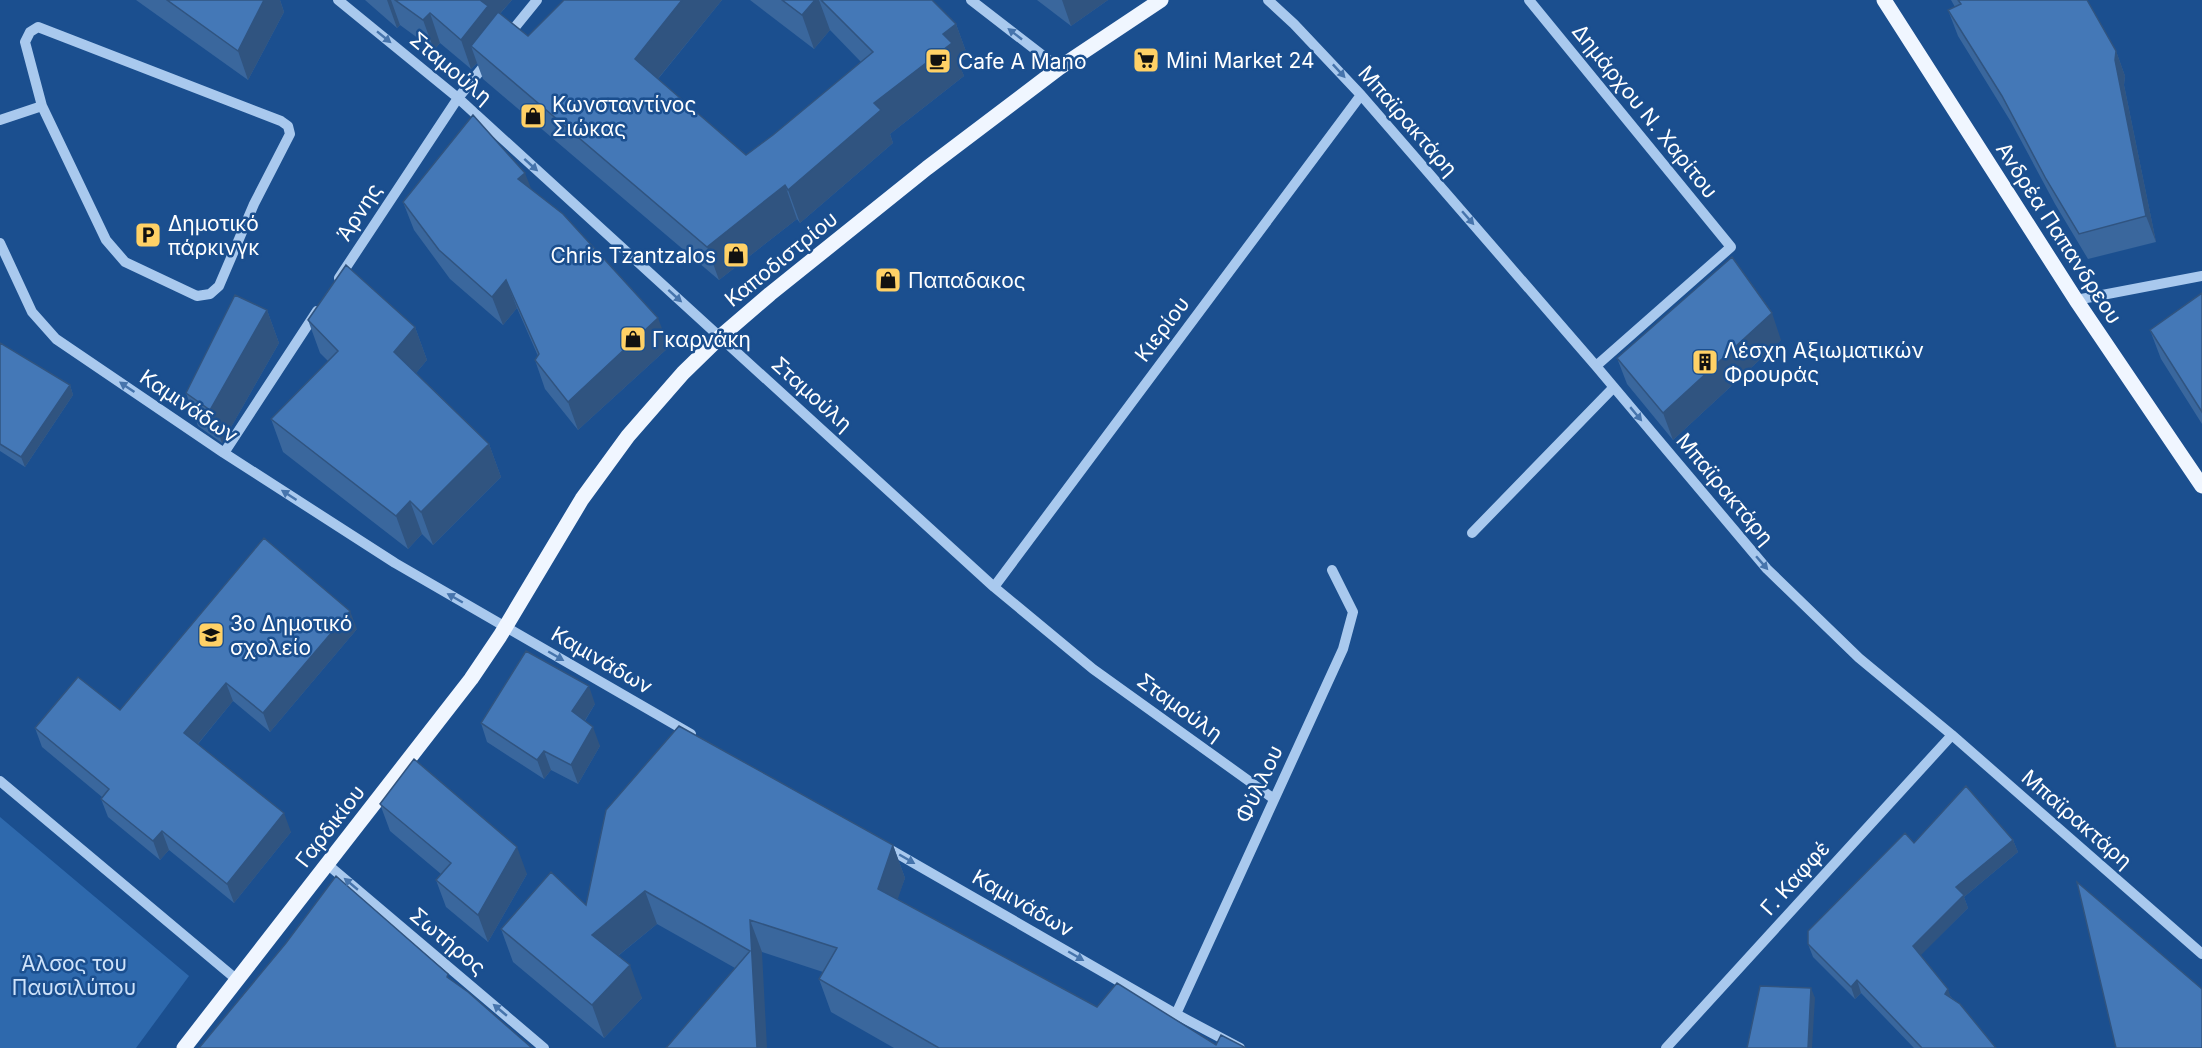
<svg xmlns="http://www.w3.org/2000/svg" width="2202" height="1048" font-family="Inter,sans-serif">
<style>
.green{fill:#2e69ad}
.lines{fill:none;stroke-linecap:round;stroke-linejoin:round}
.minor{stroke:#a9c9ee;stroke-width:10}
.major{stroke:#f0f6ff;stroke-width:15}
.wall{fill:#3a679d}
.shaded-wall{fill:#305480}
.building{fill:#4478b7;stroke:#305480;stroke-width:1.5}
.oneway{fill:#4674ac}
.labels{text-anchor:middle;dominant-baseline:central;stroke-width:5;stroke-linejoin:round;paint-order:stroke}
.poi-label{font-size:21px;fill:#fff;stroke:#1b4f8f;text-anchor:start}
.street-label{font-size:21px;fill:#fff;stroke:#1b4f8f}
.park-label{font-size:21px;fill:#cfe3fa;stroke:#1b4f8f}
</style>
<rect width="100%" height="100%" fill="#1b4f8f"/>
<path class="green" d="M0,817L189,976L136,1048H0Z"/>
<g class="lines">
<path class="minor" d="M338,0L458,98L994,587L1093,669L1274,799
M971,0L1059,68
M1268,0L1294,24L1361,95L1596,366L1767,569L1859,658L1952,735L2202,954
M1529,0L1731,247L1596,366
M38,27L281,121L288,126L290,134L254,204L219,286L210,294L197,296L125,262L106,240L42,106L25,42L30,32Z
M507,37L537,0
M0,120L42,106
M0,243L32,312L56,339L224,453L395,563L691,734
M339,278L458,98L488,61
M2076,300L2202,276
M224,453L317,311
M1472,533L1613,388
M994,587L1361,95
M0,781L236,979
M884,846L1176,1014L1240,1048
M327,864L544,1048
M1176,1014L1343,649L1353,612L1332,570
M1666,1048L1952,735"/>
<path class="major" d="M1884,0L2076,300L2202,486
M184,1048L471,679L500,636L582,499L628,436L683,373L720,337L770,294L927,168L1059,68L1161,0"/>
</g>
<path class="wall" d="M136,0H280L284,12L248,80Z
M365,0H512L500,14L528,36L564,0H722L658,79L746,155L773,135L861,62L830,30L814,49L750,0H932L956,24L968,57L959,64L964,76L890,134L893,143L800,223L797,219L719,280L483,79L477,63L471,69L440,43L434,50L400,25L397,28Z
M1037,0H1108L1071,26Z
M1951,0H2087L2116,51L2125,76L2124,85L2156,242L2088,259L2055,204L2011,122L1958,36L1948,10L1955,7Z
M531,189L669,347L578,430L545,389L535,360L538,356L517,308L503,325L450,279L414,230L403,202Z
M2202,293V424L2161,359L2150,330Z
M267,310L279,343L222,443L198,426L186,393Z
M308,320L415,327L427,360L416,373L489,444L501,477L433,545L422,534L408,549L283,452L271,419L328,361L320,353Z
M1781,340L1673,440L1627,384L1617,358Z
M0,343L70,385L73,395L25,467L0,451Z
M357,629L270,732L233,701L198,744L291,832L234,903L169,850L160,860L108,817L101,799L102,797L42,747L35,728L120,710Z
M595,704L585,721L600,746L578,784L551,770L544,779L487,742L481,723Z
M380,804L527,874L488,942L446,907L436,880L441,874L390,831Z
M606,810L893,845L905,878L897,899L1097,1007L1216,1045L1246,1048H894L831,1012L819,979L823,972L762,952L735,968L657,924L618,956L642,998L604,1038L513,962L501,929L586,905Z
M2013,840L2018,852L1964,897L1968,908L1920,955L1951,997L1996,1048H1914L1861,993L1855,999L1813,957L1808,944L1914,843Z"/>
<path class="shaded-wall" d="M264,0H280L284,12L248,80L238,51Z
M387,0H391L400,25L397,28Z
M478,0H512L471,46L477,63L471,69L461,40Z
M682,0H722L647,92L635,59Z
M815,0H819L830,30L814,49L802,15Z
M1062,0H1108L1071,26Z
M430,13L440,43L434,50L423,20Z
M956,24L968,57L959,64L964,76L890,134L893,143L800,223L788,190L943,34Z
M2116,51L2125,76L2124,85L2156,242L2146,216L2115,60Z
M525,173L536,201L518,179Z
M785,185L797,219L719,280L707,247Z
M506,280L517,308L503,325L492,297Z
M267,310L279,343L222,443L210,410Z
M1772,313L1781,340L1673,440L1663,413Z
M658,318L669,347L578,430L568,402Z
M415,327L427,360L406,385L394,352Z
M70,385L73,395L25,467L21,457Z
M489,444L501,477L433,545L421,512Z
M410,501L422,534L408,549L396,516Z
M350,611L357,629L270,732L263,713Z
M226,683L233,701L191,752L184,733Z
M589,686L595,704L579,730L572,711Z
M593,727L600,746L578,784L571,765Z
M544,751L551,770L544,779L537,760Z
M284,813L291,832L234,903L227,884Z
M162,831L169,850L160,860L153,841Z
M2013,840L2018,852L1964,897L1968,908L1917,959L1913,946L1956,887Z
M893,845L905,878L890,922L878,889Z
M517,847L527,874L488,942L478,915Z
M645,891L657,924L604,967L592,935Z
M750,920L762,952L767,1048H757Z
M630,965L642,998L604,1038L592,1005Z
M1857,980L1861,993L1855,999L1851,987Z
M1811,988L1815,998L1812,1048H1808Z
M1948,989L1952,1001L1945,994Z"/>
<path class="building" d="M167,0H264L238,51Z
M395,0H480L488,6L461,40L430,13L423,20Z
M564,0H682L635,59L746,155L773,135L873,52L821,0H932L956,24L943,34L952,43L874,103L881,110L788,190L785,185L707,247L471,46L498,12L528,36Z
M782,0H815L802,15Z
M1958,0H2087L2116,51L2115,60L2146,216L2079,234L2046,179L2002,96L1948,10L1961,4Z
M473,115L525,173L518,179L563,214L658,318L568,402L535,360L539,354L506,280L492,297L439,250L403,202Z
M1732,257L1772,313L1663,413L1617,358Z
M346,265L415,327L394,352L489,444L421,512L410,501L396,516L271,419L338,351L308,320Z
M2202,293V412L2150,330Z
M235,295L267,310L210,410L186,393Z
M0,343L70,385L21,457L0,444Z
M264,538L350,611L263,713L226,683L184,733L284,813L227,884L162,831L153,841L101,799L109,789L35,728L78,677L120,710Z
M526,651L589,686L572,711L593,727L571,765L544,751L537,760L481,723Z
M679,726L893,845L878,889L1097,1007L1117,983L1216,1045L1221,1035L1246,1048H939L819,979L837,948L750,920L757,1048H666L750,951L645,891L592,935L630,965L592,1005L501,929L551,872L586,905L606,810Z
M414,759L517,847L478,915L436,880L451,863L380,804Z
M1966,786L2013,840L1956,887L1964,895L1913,946L1948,989L1945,994L1960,1004L1996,1048H1922L1857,980L1851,987L1808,944V931L1905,833L1914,843Z
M336,876L448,974L447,977L468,992L532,1048H199L286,943Z
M2077,882L2202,989V1048H2116Z
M1760,986L1811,988L1808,1048H1747Z"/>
<defs><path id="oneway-solid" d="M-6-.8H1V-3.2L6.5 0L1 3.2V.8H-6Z" transform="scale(1.5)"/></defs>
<g class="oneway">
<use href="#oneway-solid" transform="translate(1015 34) rotate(-142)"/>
<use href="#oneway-solid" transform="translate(384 37) rotate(39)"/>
<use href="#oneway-solid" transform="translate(1339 71) rotate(47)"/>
<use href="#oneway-solid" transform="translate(531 165) rotate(42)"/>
<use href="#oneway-solid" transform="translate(1468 218) rotate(49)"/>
<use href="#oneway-solid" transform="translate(675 296) rotate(42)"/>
<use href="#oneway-solid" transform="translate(127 387) rotate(-146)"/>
<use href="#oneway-solid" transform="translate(1636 414) rotate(50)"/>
<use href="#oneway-solid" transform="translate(289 495) rotate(-147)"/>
<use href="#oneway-solid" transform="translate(1762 563) rotate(49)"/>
<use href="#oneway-solid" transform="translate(455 598) rotate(-150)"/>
<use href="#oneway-solid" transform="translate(556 656) rotate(30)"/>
<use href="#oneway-solid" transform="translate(907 859) rotate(30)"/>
<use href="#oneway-solid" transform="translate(351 884) rotate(-140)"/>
<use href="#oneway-solid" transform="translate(1076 956) rotate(30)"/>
<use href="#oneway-solid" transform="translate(500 1010) rotate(-140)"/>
</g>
<defs>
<symbol id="supermarket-square" viewBox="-11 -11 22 22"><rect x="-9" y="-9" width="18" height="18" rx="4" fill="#ffd166" stroke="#1b4f8f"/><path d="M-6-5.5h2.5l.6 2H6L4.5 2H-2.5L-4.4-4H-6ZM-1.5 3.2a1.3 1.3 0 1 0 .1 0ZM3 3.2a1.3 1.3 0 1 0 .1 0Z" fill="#111"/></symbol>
<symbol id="cafe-square" viewBox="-11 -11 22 22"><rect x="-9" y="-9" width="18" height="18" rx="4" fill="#ffd166" stroke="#1b4f8f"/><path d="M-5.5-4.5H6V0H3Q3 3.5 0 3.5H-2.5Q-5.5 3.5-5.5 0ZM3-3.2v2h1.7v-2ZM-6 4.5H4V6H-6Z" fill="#111"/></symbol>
<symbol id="shop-square" viewBox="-11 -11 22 22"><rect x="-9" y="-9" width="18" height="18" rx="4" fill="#ffd166" stroke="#1b4f8f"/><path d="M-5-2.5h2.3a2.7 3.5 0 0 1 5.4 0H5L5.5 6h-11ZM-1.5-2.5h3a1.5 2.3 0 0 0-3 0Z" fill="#111"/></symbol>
<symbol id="parking-square" viewBox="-11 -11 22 22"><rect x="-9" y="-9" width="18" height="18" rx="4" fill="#ffd166" stroke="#1b4f8f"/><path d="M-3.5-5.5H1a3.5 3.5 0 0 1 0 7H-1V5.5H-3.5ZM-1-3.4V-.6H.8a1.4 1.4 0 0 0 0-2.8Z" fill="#111"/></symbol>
<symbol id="building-square" viewBox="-11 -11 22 22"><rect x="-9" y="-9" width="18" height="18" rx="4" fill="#ffd166" stroke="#1b4f8f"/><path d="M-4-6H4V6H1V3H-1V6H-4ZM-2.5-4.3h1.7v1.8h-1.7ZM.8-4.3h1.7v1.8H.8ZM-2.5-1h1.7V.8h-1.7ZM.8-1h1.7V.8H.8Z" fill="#111"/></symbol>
<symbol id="school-square" viewBox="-11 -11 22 22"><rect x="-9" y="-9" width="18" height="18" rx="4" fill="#ffd166" stroke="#1b4f8f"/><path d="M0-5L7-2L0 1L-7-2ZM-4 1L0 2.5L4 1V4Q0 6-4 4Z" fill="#111"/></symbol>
</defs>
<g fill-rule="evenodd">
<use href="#supermarket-square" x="1131" y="45" width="30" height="30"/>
<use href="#cafe-square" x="923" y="46" width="30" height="30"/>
<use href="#shop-square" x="518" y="101" width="30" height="30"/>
<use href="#parking-square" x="133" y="220" width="30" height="30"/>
<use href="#shop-square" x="721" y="240" width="30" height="30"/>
<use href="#shop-square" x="873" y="265" width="30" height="30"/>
<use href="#shop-square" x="618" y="324" width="30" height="30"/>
<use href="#building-square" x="1690" y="347" width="30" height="30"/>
<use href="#school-square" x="196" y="620" width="30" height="30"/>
</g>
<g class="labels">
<g class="poi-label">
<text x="1166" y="60">Mini Market 24</text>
<text x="958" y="61">Cafe A Mano</text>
<text x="552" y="104">Κωνσταντίνος<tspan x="552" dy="24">Σιώκας</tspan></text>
<text x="168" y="223">Δημοτικό<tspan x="168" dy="24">πάρκινγκ</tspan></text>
<text x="716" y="255" text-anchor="end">Chris Tzantzalos</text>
<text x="908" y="280">Παπαδακος</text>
<text x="652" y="339">Γκαρνάκη</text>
<text x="1724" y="350">Λέσχη Αξιωματικών<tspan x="1724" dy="24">Φρουράς</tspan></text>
<text x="230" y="623">3ο Δημοτικό<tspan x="230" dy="24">σχολείο</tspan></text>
</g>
<g class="street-label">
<text transform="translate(451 68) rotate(40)">Σταμούλη</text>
<text transform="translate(1645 111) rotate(51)">Δημάρχου Ν. Χαρίτου</text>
<text transform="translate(1408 121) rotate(49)">Μπαϊρακτάρη</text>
<text transform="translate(359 212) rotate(-57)">Άρνης</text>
<text transform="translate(2059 233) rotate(57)">Ανδρέα Παπανδρεου</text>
<text transform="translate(781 259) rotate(-39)">Καποδιστρίου</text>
<text transform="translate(1162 329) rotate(-53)">Κιερίου</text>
<text transform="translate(812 394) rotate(42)">Σταμούλη</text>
<text transform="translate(189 406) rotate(34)">Καμινάδων</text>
<text transform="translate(1725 489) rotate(50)">Μπαϊρακτάρη</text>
<text transform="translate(602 660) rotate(30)">Καμινάδων</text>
<text transform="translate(1180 707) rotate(36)">Σταμούλη</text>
<text transform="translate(1259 784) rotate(-65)">Φύλλου</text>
<text transform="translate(2077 819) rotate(41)">Μπαϊρακτάρη</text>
<text transform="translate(330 826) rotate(-52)">Γαρδικίου</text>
<text transform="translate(1795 878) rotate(-48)">Γ. Καφφέ</text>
<text transform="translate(1023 903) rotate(30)">Καμινάδων</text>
<text transform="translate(448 941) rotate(40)">Σωτήρος</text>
</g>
<g class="park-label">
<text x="74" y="963">Άλσος του<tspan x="74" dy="24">Παυσιλύπου</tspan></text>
</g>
</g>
</svg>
